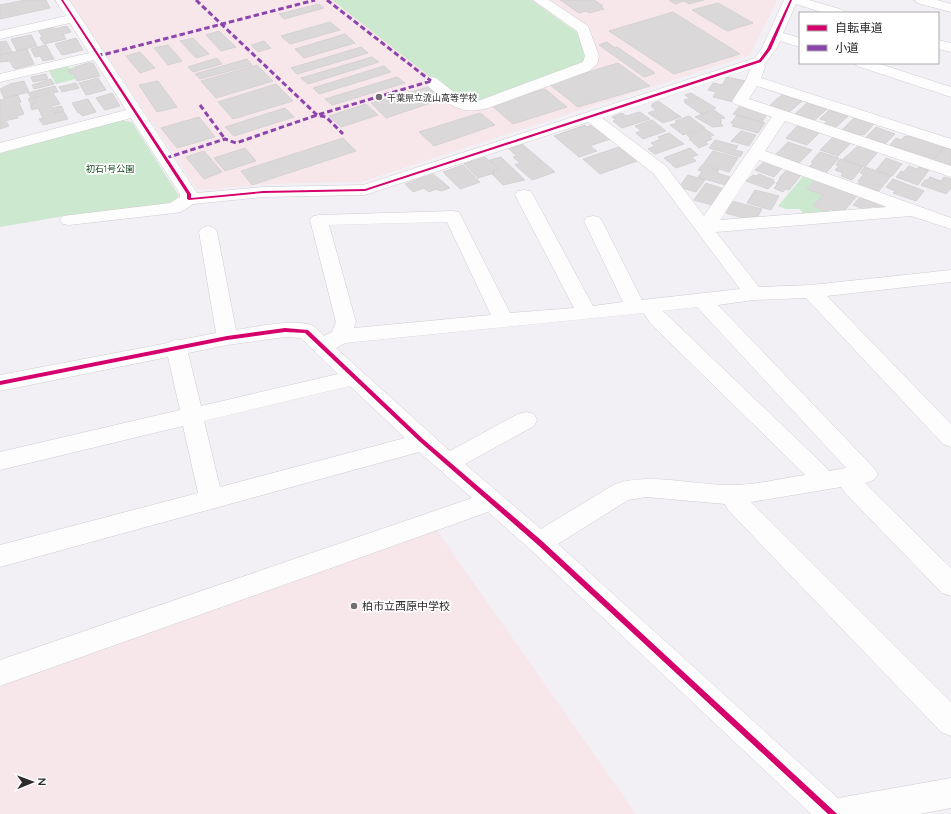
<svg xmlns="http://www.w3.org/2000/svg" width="951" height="814" font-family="Quicksand,'Noto Sans JP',sans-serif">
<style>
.education{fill:#f7e7eb}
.green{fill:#cce9cf}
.building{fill:#dbd8d9;stroke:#d5d2d4}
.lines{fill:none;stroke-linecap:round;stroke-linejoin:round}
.minor-casing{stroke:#ceccd0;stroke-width:1}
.minor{fill:#fdfdfe;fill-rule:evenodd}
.quiet{stroke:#8e44ad;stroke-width:3;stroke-dasharray:5.5 3;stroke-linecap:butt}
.cycleway-casing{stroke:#fff;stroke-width:3}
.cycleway{fill:#d6006c;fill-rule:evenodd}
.poi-dot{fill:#726f73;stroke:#fff;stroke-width:1.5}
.labels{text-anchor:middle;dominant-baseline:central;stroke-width:3.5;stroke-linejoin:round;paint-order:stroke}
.far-poi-label{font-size:9px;fill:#2c2a2d;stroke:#fff;text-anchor:start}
.far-park-label{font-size:9px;fill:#003b0c;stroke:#fff}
.poi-label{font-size:11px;fill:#2c2a2d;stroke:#fff;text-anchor:start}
</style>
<rect width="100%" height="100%" fill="#f3f0f5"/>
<path class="education" d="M69,0H775L777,1L750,55L361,182L269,184L201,190L197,189Z
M436,529L636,814H0V683Z"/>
<path class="green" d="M332,0H531L580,34L590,58L582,66L483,102H462Z
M67,65L69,68L75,67L76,69L68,71L70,74L73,73L76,79L56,84L48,70Z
M120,120L132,122L179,196L171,204L59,217L0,227V153Z
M805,174L816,178L807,189L823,195L814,206L828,212L804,216L800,209H786L778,206Z"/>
<path class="building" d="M25,0H46L50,8L0,19V5Z
M560,0H594L603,6H600L604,9L589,13L586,11L579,13Z
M669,0H704L689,4L684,1L675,4Z
M718,3L753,23L727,31L692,10Z
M319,4L324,8L284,19L279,14Z
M673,12L740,54L674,74L609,31Z
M330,22L340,30L290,44L281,36Z
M53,26L55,29L67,26L71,32L63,34L66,39L44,44L40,38L42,37L38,30Z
M219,31L236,47L221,51L206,35Z
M345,34L355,43L304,58L295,49Z
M31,35L37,46L17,51L11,39Z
M76,38L83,50L62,55L55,44Z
M193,38L209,54L196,58L180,41Z
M6,41L12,52L0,55V42Z
M264,41L271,48L258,52L251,45Z
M607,42L615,48L617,47L655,73L644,77L599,45Z
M46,45L54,59L43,61L40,56L35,57L31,49Z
M168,45L182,61L168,65L154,48Z
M361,47L368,53L297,74L291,68Z
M27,49L34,64L15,69L13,67L10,61L0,62V55Z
M140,52L155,68L140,73L126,56Z
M372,57L379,62L308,84L301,78Z
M217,58L222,64L193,72L188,67Z
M247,59L252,65L200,79L195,74Z
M88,63H93L100,76L77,81L73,73L70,74L68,70L76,69L75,67Z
M618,63L650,86L578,107L549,84Z
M257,65L273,81L216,98L201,81Z
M384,66L391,72L319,94L313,88Z
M46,74L48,79L33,82L31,77Z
M397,77L405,83L332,105L325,99Z
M727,77L746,81L734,102L713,97L716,92L708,90L713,83L722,85Z
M98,78L106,90L86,95L79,83Z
M51,79L54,84L34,89L32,85Z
M24,81L29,92L4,98L0,89L10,84Z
M158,81L177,107L157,112L139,85Z
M76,83L79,88L62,92L59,87Z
M276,84L293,101L233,119L218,102Z
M55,86L58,92L53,93L60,104L51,106L52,108L61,106L64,111L54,113L64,112L68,119L43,125L39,119L43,118L38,108L32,110L30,105L38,102L31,104L28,99L41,96L31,98L28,93Z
M428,87L443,99L386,118L371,103Z
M545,89L567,107L513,124L491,105Z
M112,93L120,106L105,110L96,98Z
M691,93L716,108L701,114L691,107L684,102H687L684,100L690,98L685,95Z
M783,94L802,101L788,113L769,106Z
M18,95L21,102L19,103L24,114L17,116L18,118L0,122V100Z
M88,99L96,112L82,116L80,113H78L72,103Z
M658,101L681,117L663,123L648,113L656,110L651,106L654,105L652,104Z
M808,102L827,109L814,121L795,114Z
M366,104L378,115L341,127L329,116Z
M741,105L768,113L762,122L733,114Z
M285,108L294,117L234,136L225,127Z
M714,110L725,118L720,119L722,121L720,122L723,126L713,127L695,117Z
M829,110L834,112L836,111L849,115L834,129L823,125L827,121L820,119Z
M640,112L650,119L622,128L613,121L616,120L612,117L622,113L626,116Z
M480,113L495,125L434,146L419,132Z
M737,115L765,123L758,133L732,126L734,124L731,123Z
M689,116L705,128L683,135L670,125L677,123L675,121Z
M199,117L215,137L177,148L161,128Z
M854,118L874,124L864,135L859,134L858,135L842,130Z
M652,120L666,131L643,139L636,133L641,131L635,126Z
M7,122L9,126L0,129V123Z
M585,125L587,127L592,125L610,139L590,146L597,151L579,157L554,136Z
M798,125L820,132L807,145L786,138Z
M876,127L895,134L885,144L866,137Z
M705,129L714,135L709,137L712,139L705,142L708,144L699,148L689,139H691L687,135Z
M741,131L756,135L749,146L731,141Z
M669,133L684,144L655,154L648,149L655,146L651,143L661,139L658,137Z
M911,135L944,146L934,159L890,145L896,138L901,140L905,136L909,137Z
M833,137L851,143L838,156L820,150Z
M343,138L356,151L252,185L241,171Z
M715,140L738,146L735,150L743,152L740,157L709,148Z
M788,142L812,150L799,163L775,155Z
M522,144L555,172L532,180L515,165L520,163L513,157L517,156L509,149Z
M858,146L877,153L865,167L843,159Z
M619,147L637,161L600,174L583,159Z
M944,147L951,149V166L934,160Z
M245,148L256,161L225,171L214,158Z
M690,148L698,155L691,157L696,161L676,168L664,158Z
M204,151L222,172L204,179L186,157Z
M713,151L738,158L729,172L703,164Z
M820,152L839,158L826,173L808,168L813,163L811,162Z
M485,157L498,168L492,171L494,173L478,178L464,164Z
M501,157L525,180L503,185L492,174L495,173L493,171L499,169L490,160Z
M886,158L902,164L892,176L876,170Z
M840,159L863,167L852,180L841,176L843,173L835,170L839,166L836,165Z
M765,161L783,167L774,177L755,170Z
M463,165L480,182L460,189L443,172Z
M702,165L719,170L717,173L730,177L725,185L698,177L702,171L698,170Z
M909,166L917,169L919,167L929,170L918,185L896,177L901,171L903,172Z
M865,167L891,176L878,192L858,184L860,181H858L864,174L860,173Z
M788,169L802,174L789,190L785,189L783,192L774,188L778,184H776L780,179L779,178Z
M433,174L450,188L441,191L436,189L429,192L424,188L413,192L405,184Z
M759,174L774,180L773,181L775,182L768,189L746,181L753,175L756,176Z
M688,175L705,180L696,192L679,187Z
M930,177L941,181L944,177L951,179V188L946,194L921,185L925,180H928Z
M816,179L838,187L837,189L857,196L843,212L840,210L838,212L830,209L828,212L813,206L823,195L807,189Z
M893,179L924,191L916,201L893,193L895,191L886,187Z
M706,183L724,189L712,205L694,200Z
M755,190L779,196L771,210L747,203Z
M862,195L886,204L881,209L873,206L866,210L853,205Z
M732,201L762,209L757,218L751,216L747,219L726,213Z"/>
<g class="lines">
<defs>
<path id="minor" d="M55,0H69L197,193L263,187L363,185L755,58L762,48L784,0H809L843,10L845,13H824L796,4L783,33L800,38V47L780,41L776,49L764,65L765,67L761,78L951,139V149L757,86L749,99L951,166V177L785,121L765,151L951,218V229L911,216L716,232L759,287L811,285L951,270V282L827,296L951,424V447L943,444L806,298L754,300L718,305L874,468L878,474L874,480L865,483L951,568V596L942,593L846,494L841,487L751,502L951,702V736L941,732L728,510L725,504L646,497L628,500L558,544L838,798L951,778V808L919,814H811L531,550L488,512L0,686V660L472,498L419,452L0,567V545L198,493L183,426L0,470V452L180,410L168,357L0,391V375L168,343L176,339L180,340L216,333L199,232L202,228L208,226L214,228L217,232L236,330C254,327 297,318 313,326C317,328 321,333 324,336L332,332L336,322L310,220L313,216L319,215L453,211L459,212L510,313L574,308L515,195L518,191L524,190L530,191L533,195L593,306L623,302L584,221L587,217L593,216L599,217L602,221L642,300L740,289L654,174L588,122L365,195L263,197L193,204L181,212L175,213L69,225L63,224L60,220L63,216L170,203L180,197V194L131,118L0,153V143L126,110L94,60L0,82V74L89,53L70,23L0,39V31L66,16ZM750,69L746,80L732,101L735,104L772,117L704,216L666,166L602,118ZM759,160L887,207L720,220ZM447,222L491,315L354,328L356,322L329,225ZM697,307L846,468L829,471L826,467L663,311ZM644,313L650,323L805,475C784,478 755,485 734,485C695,486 653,472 615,484L541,529L465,464L534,426L537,420L534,414L526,412L518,414L450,451L336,348L345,343ZM285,337L301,338L338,374L201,406L188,353L227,345ZM350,386L405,438L220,487L204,421Z
M533,0H549L588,26L599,56L597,64L589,71L488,108C467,114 453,109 437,94C432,90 427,86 424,81L426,78L431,77L436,78L465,101H478L583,62L585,56L577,31Z
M915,0H937L951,4V12L917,3Z
M938,40L951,43V52L938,49Z
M855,63H877L951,87V97L857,66Z"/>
</defs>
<use href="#minor" class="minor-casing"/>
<use href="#minor" class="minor"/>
<path class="quiet" d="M196,0L317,115L326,117L343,134
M327,0L431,81
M97,55L106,54L315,0
M200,105L225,139
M166,158L225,139L236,143L317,115L431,81"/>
<defs>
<path id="cycleway" d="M61,0H63L191,194V198L263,191L365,189L759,60L767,49L790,0H792L771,49L761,62L365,191L263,193L189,200L187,199V194Z
M285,328L308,330L423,439L542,541L835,812L837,814H828L538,545L419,441L305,333L285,332L227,340L0,385V381L227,336Z"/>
</defs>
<use href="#cycleway" class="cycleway-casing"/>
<use href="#cycleway" class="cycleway"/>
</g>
<g class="poi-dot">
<circle cx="379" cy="97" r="4"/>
<circle cx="354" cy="606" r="4"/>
</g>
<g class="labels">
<g class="far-poi-label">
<text x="387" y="97">千葉県立流山高等学校</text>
</g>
<g class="far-park-label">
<text x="110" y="168">初石1号公園</text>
</g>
<g class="poi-label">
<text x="362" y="606">柏市立西原中学校</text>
</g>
</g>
<rect x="799" y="12" width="140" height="52" fill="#ffffff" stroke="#abaaab"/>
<rect x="807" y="25" width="20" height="6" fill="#d6006c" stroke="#abaaab"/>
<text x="835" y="32" font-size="12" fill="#2c2a2d">自転車道</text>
<rect x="807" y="45" width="20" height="6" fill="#8e44ad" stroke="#abaaab"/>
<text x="835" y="52" font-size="12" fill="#2c2a2d">小道</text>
<g transform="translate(32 782) rotate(89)" stroke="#ffffff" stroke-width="3" paint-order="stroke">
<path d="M0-3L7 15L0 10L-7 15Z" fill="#2c2a2d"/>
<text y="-6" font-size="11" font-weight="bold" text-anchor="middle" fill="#2c2a2d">N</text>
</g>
</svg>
